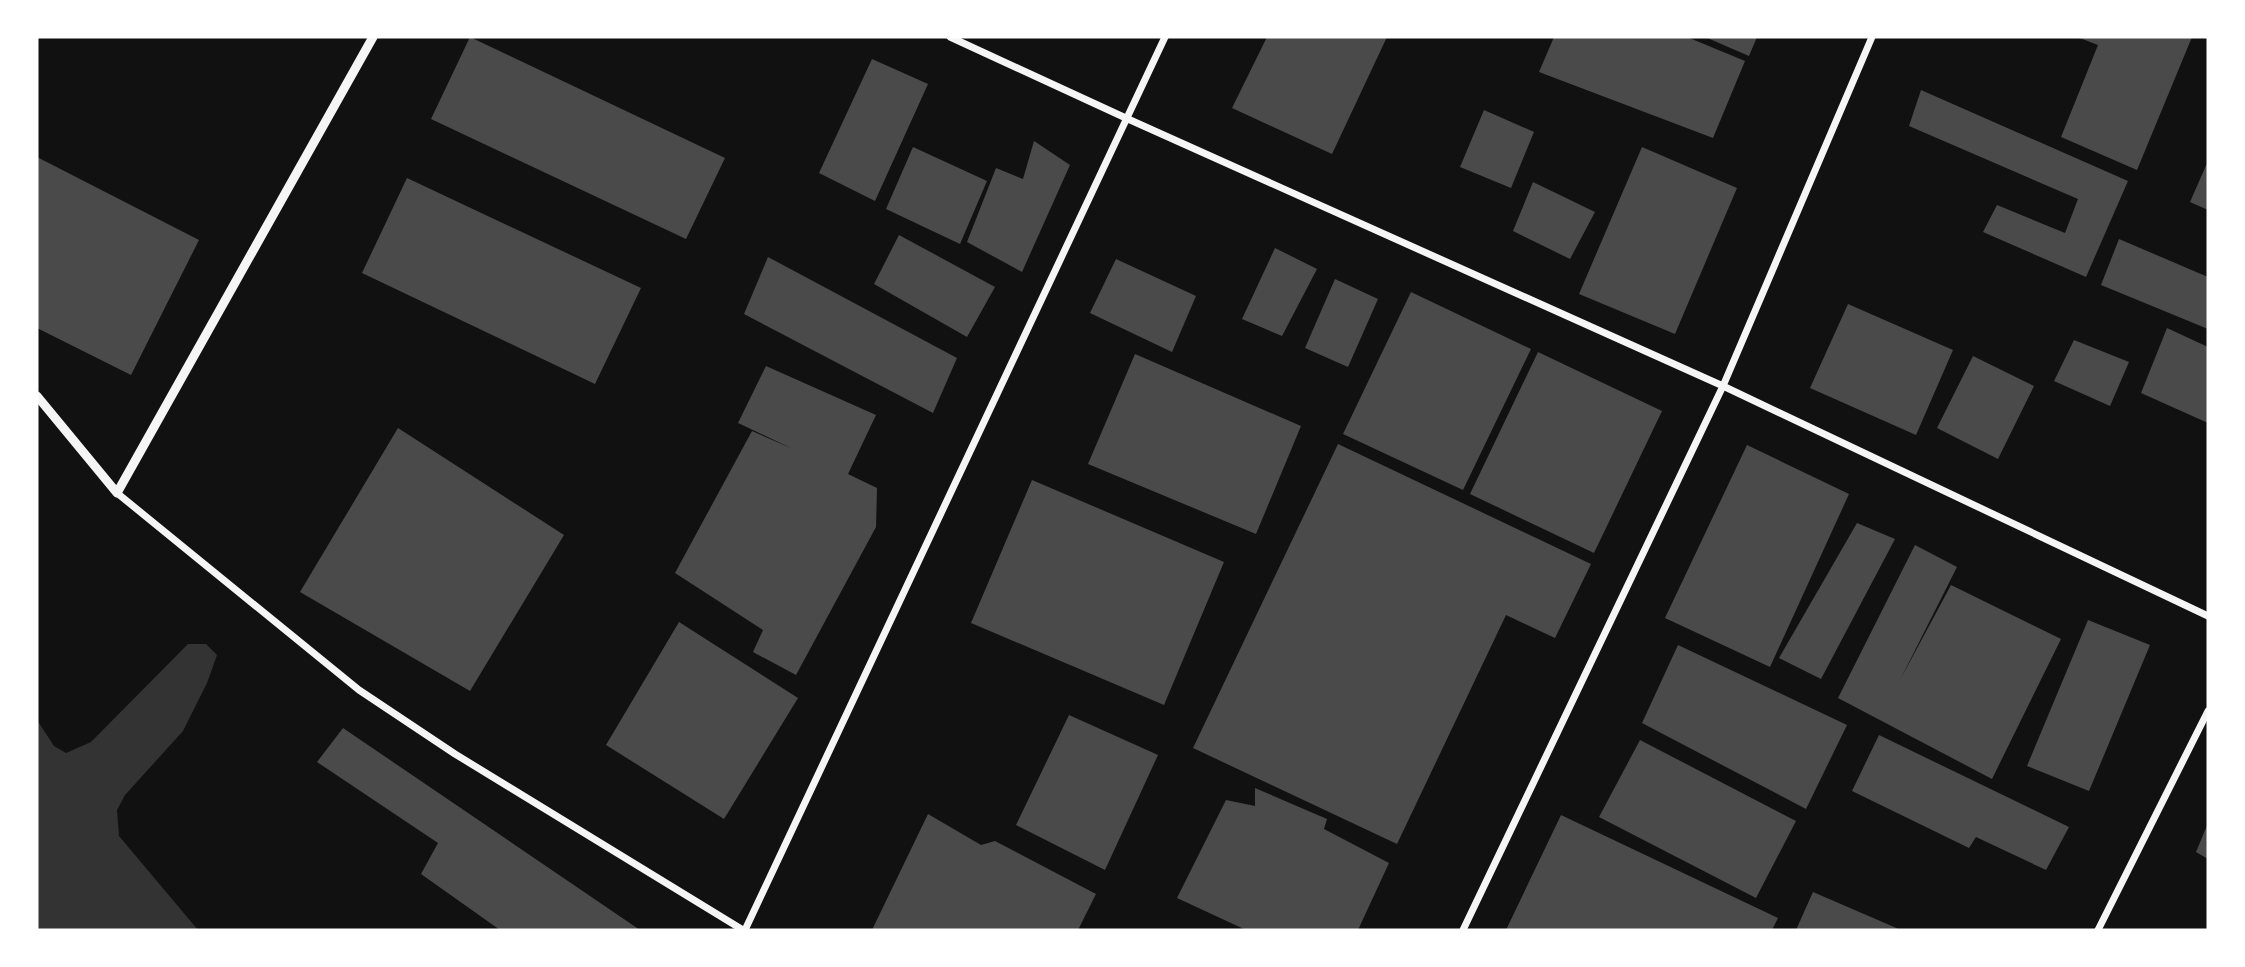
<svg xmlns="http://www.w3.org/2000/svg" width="2245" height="967" font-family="Montserrat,sans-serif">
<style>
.water{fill:#333}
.building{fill:#4a4a4a}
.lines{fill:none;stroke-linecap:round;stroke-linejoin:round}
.minor{stroke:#f5f5f5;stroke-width:7}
.tertiary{stroke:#f5f5f5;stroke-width:9}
</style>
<rect width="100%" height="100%" fill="#111"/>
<path class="water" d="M188,644H206L217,655L207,683L183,731L125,795L117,810L119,836L198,930H37V720L54,746L66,753L91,742Z"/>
<path class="building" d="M470,37L725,158L686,239L431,119Z
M1267,37H1387L1332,154L1232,108Z
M1554,37H1687L1745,61L1713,138L1539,72Z
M1705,37H1757L1749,56Z
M2077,37H2192L2137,170L2061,137L2098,45Z
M872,59L928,84L875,201L819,173Z
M1921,90L2128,181L2086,277L1983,232L1997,205L2065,233L2078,199L1909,126Z
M1484,110L1534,132L1511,188L1460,167Z
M1034,141L1070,165L1022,272L967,242L996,168L1023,179Z
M913,147L987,181L960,244L886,209Z
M1642,147L1737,188L1675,334L1579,294Z
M37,157L199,240L131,375L37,328Z
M2208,161V210L2190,202Z
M407,178L641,288L595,384L362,273Z
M1533,182L1595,212L1570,259L1513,231Z
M899,235L995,287L967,337L874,284Z
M2119,239L2208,277V329L2101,285Z
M1275,248L1317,269L1282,336L1242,319Z
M768,257L957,358L933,413L744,314Z
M1116,259L1196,296L1172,352L1090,313Z
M1335,279L1378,299L1348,367L1305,348Z
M1411,292L1531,349L1463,490L1343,434Z
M1848,304L1953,350L1916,435L1810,388Z
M2167,328L2208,347V423L2141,393Z
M2074,340L2129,362L2110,406L2054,381Z
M1538,352L1662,411L1594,553L1470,494Z
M1135,354L1301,426L1256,534L1088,464Z
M1973,356L2034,386L1998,459L1937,428Z
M766,366L876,415L848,474L877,488L876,527L796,675L753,652L763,630L675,573L752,431L793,449L738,423Z
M398,428L564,535L470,691L300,592Z
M1338,444L1591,564L1555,638L1506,615L1397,844L1193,748Z
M1747,445L1849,494L1770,667L1665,618Z
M1032,480L1224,562L1164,705L971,623Z
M1857,523L1895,539L1821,679L1779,658Z
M1915,545L1957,567L1900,680L1951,585L2061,639L1992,779L1838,698Z
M2088,620L2150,645L2089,791L2027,766Z
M679,622L798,698L724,819L606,745Z
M1678,645L1847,725L1806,809L1642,723Z
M1069,715L1158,755L1105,870L1016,825Z
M343,728L640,930H500L421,874L438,843L317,762Z
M1879,735L2069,827L2046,870L1976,837L1969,848L1852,791Z
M1640,740L1796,821L1756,898L1599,817Z
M1255,788L1327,819L1324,829L1389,863L1358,930H1246L1177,898L1226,800L1255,806Z
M928,814L981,845L995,841L1096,894L1078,930H872Z
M1561,815L1778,918L1772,930H1506Z
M2208,823V859L2196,852Z
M1813,892L1901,930H1796Z"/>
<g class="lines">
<path class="minor" d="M950,37L1128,119L1723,386L2208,616
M117,493L359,690L455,754L743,930
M745,930L1165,37
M1463,930L1723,386L1872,37
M2098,930L2208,711"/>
<path class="tertiary" d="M37,396L117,493L373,37"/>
</g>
<rect width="2245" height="967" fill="none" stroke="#ffffff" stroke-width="77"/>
</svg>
